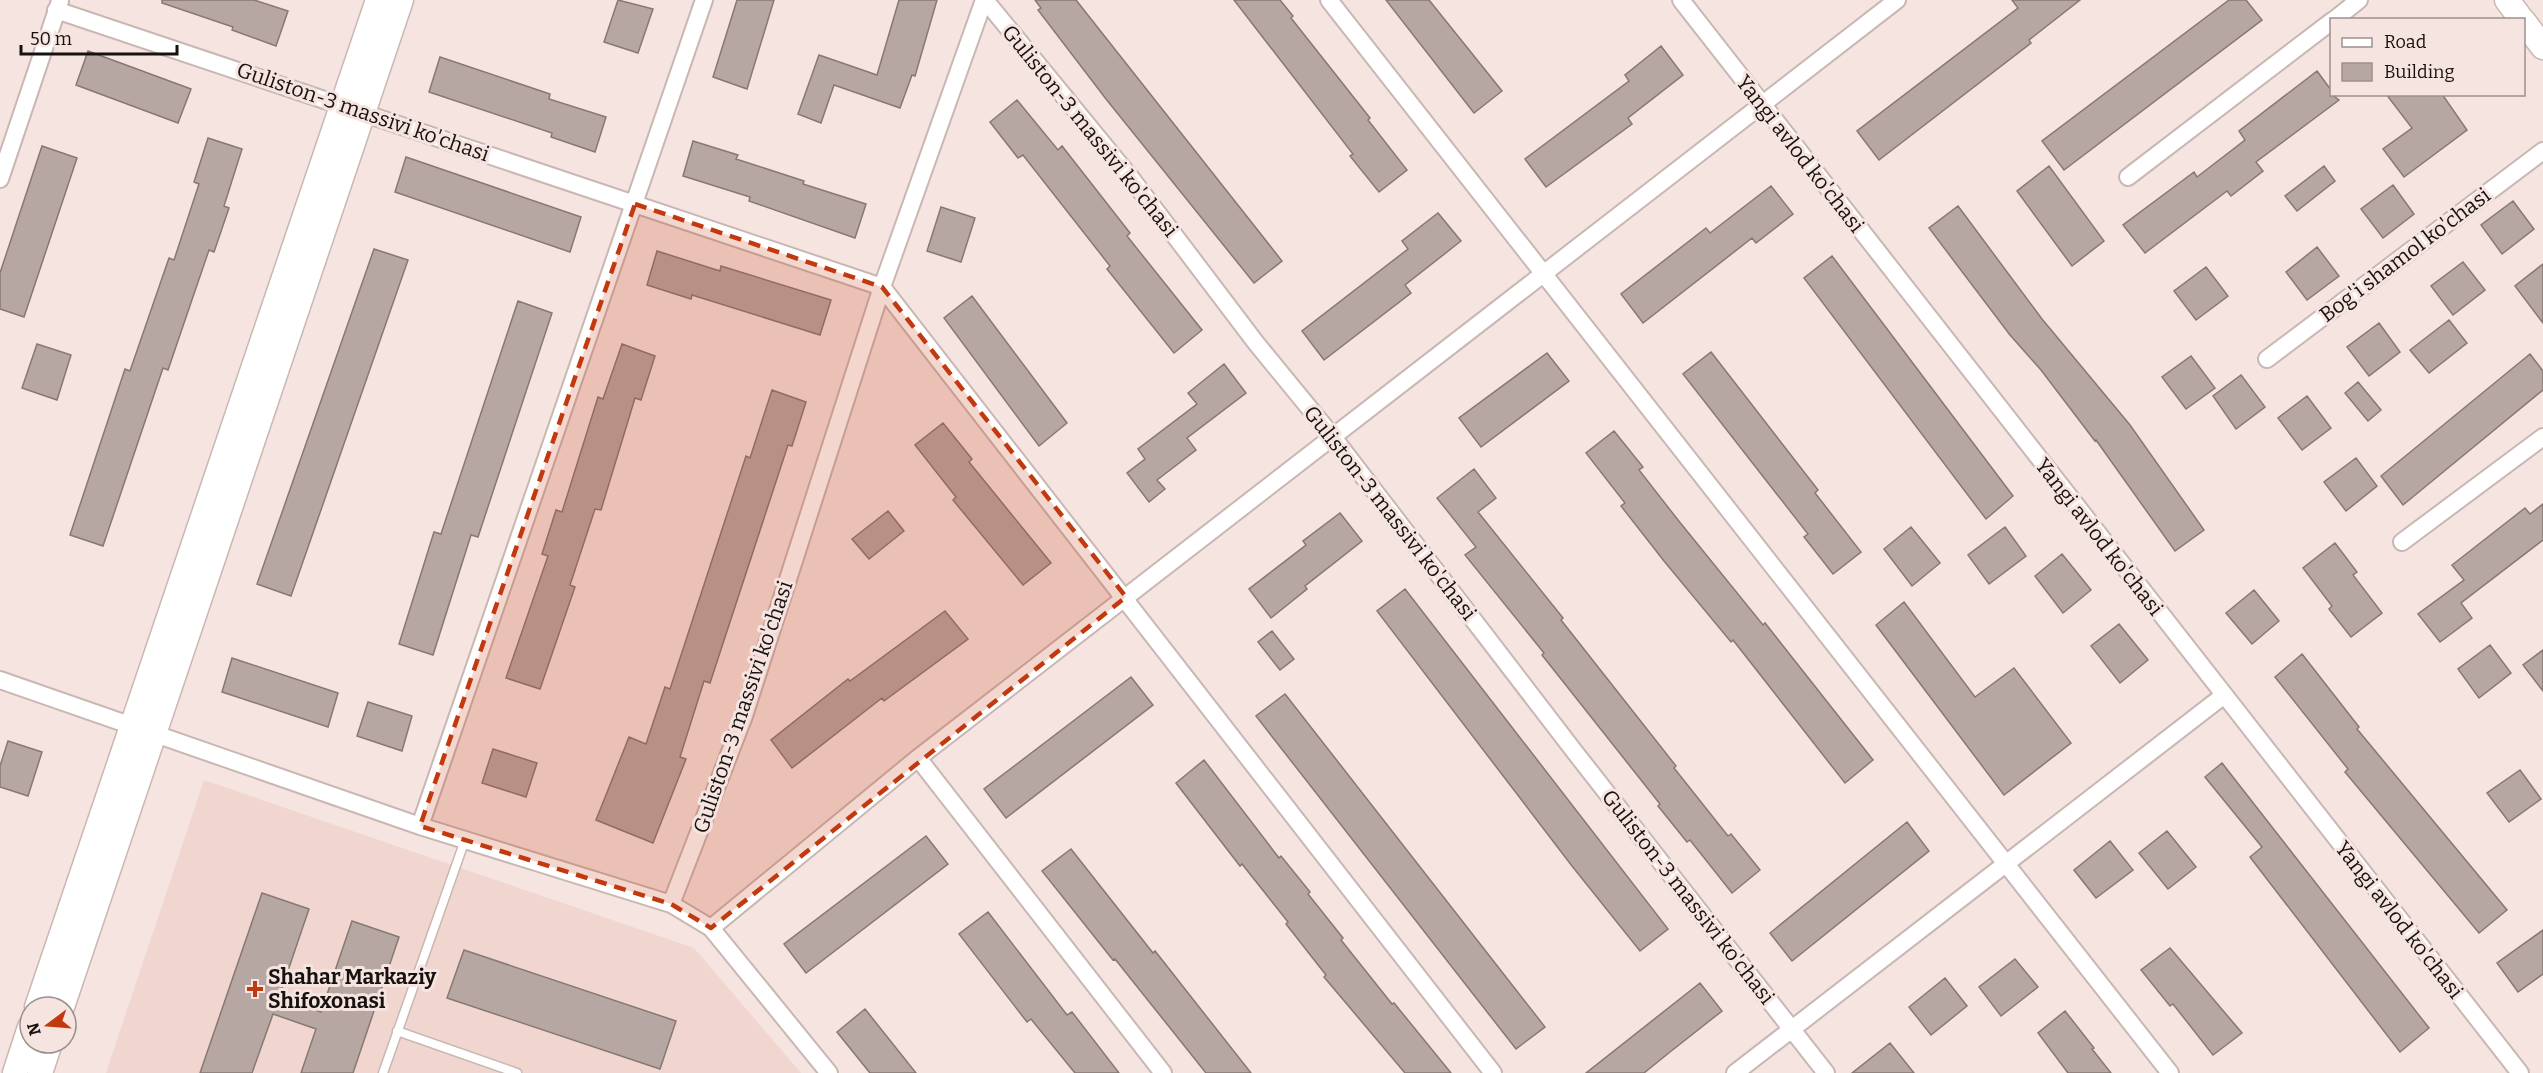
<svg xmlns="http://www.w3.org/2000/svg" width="2543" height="1073" font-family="Bitter,serif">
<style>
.built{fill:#f0d6cf}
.building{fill:#b7a7a3;stroke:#877874;stroke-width:1.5}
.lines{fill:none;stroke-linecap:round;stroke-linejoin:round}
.lane-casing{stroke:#c8b7b3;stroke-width:11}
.street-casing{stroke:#c8b7b3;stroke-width:20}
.secondary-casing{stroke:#c8b7b3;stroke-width:27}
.lane{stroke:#fff;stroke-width:8}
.street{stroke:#fff;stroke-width:16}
.secondary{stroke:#fff;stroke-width:24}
.marked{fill:#c23910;fill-opacity:0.2;stroke:#c23910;stroke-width:4.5;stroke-dasharray:12 8;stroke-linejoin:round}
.poi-dot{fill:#c23910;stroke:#f5e4e0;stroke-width:2}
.labels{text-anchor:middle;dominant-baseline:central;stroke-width:6;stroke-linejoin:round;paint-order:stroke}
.street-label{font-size:21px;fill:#171110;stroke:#f5e4e0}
.poi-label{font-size:21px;font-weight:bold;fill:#171110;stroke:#f5e4e0;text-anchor:start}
</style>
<rect width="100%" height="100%" fill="#f5e4e0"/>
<path class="built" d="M204,780L694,948L801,1073H106Z"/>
<path class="building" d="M162,0H254L288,11L276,46L232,30L233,27L162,3Z
M618,0L653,9L638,53L604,42Z
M737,0H774L747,89L713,77Z
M899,0H937L915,76L912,75L900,108L834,85L821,123L798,114L819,55L877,75Z
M1035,0H1076L1282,261L1254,283L1106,99L1038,10L1041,8Z
M1234,0H1280L1293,16L1291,18L1370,118L1368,120L1407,170L1379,192L1350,156L1353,154Z
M1386,0H1429L1502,91L1474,113Z
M2012,0H2080L2029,40L2031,43L1879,160L1857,131L2018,8Z
M2229,0H2246L2262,20L2064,170L2042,141Z
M1661,46L1683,75L1628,118L1632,124L1546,187L1525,159L1629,81L1625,75Z
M88,51L191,89L178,123L76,85Z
M440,57L550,94L549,99L606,117L595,152L551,137L552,133L429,92Z
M2317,71L2331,90V94L2339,100L2256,162L2263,171L2231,196L2227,191L2145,253L2123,225L2194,172L2197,177L2245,140L2239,131Z
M2386,94H2442L2467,130L2404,177L2383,149L2412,128Z
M1017,100L1058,150L1062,146L1130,233L1127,236L1202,330L1174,353L1107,269L1110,266L1023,155L1018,158L990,122Z
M208,138L242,149L224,206L229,208L214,252L209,250L168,370L163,368L103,546L70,535L125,369L130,371L169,258L174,260L199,184L194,182Z
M693,141L738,155L736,159L804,181L803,184L866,204L855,238L749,201L750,197L683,176Z
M42,146L77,158L24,317L0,309V273Z
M406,157L581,217L570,252L395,192Z
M2049,166L2104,241L2072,266L2017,191Z
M2324,166L2335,181L2297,211L2285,196Z
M2393,185L2414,214L2383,238L2361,209Z
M1771,186L1793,214L1756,243L1752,238L1643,323L1621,294L1706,228L1710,233Z
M2513,201L2534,229L2502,254L2481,225Z
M1958,206L2042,319L2130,425L2204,530L2175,551L2096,440L2095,441L2041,370L2010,335L1929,228Z
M941,207L975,218L961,262L927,251Z
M1438,213L1461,241L1405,285L1411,293L1324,360L1302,331L1408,249L1402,241Z
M2317,247L2339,276L2307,300L2286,272Z
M374,249L408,260L291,596L257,584Z
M657,251L720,271L721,266L831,300L820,335L692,295L691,299L647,285Z
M1832,256L2013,496L1986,519L1804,278Z
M2463,262L2485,290L2453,315L2431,286Z
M2543,264V323L2515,286Z
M2206,267L2228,296L2196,320L2174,291Z
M972,296L1067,423L1039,446L944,318Z
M518,301L552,313L478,537L471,535L433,655L399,644L434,532L441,534Z
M2449,320L2467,343L2429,373L2410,350Z
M2379,323L2400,352L2369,376L2347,347Z
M37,344L71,355L57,400L22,388Z
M622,344L655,356L641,400L635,398L601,510L595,509L570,585L575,587L540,689L506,678L548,556L542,554L556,510L562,512L598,397L603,399Z
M1711,352L1818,490L1815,493L1861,552L1833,574L1804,537L1808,534L1683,374Z
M1547,353L1569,381L1481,447L1459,418Z
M2530,354L2543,371V390L2403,505L2381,476Z
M2191,356L2215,388L2186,409L2162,377Z
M1224,364L1246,393L1187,438L1196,450L1157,480L1165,489L1149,502L1127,473L1145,459L1138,449L1197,404L1188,393Z
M2241,375L2265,407L2236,429L2213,396Z
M2358,382L2381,410L2368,421L2345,393Z
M772,390L806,402L792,446L788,445L710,683L704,681L680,757L686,759L653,843L596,820L629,737L646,744L665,687L670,689L746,456L750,458Z
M2307,396L2331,428L2302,450L2278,418Z
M943,423L972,459L969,462L1051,563L1023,585L953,500L956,497L915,445Z
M1614,431L1643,467L1639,470L1678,520L1763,625L1765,623L1873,760L1845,783L1733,640L1731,642L1664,561L1621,506L1625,503L1586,453Z
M2356,458L2377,486L2346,511L2324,482Z
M1474,469L1496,498L1478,512L1563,618L1561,620L1676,766L1674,768L1728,836L1731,834L1760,870L1732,893L1690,840L1687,842L1658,806L1660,804L1542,655L1544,653L1465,555L1476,547L1437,498Z
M2543,504V540L2461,603L2472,618L2440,642L2418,614L2464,580L2452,565L2525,508L2530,514Z
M888,511L904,531L869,559L852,539Z
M1340,513L1362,541L1305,586L1307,589L1271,618L1249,589L1306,545L1303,541Z
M1911,527L1940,563L1912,586L1884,549Z
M2005,527L2026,556L1989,584L1968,555Z
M2335,543L2357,572L2353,575L2382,613L2351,637L2329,609L2332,606L2303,568Z
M2062,554L2091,590L2063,613L2035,576Z
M1405,589L1668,929L1640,951L1572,866L1377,611Z
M2254,590L2279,621L2252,644L2226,613Z
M1904,602L1975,697L2014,668L2071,743L2004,795L1876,625Z
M945,611L968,639L884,701L882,698L792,768L771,740L848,679L850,681Z
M2119,624L2148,660L2120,683L2091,646Z
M1272,631L1294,659L1280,670L1258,642Z
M2490,645L2511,673L2479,698L2458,669Z
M2543,650V691L2523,665Z
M2302,654L2359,727L2357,729L2507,910L2479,933L2345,772L2348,769L2275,677Z
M232,658L338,693L328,727L222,692Z
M1131,677L1153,705L1006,818L984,789Z
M1285,694L1545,1027L1516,1049L1256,716Z
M368,702L412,716L402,751L357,736Z
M8,741L42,752L28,796L0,787V766Z
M493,749L537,763L526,797L482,783Z
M1204,760L1279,858L1281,856L1310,892L1308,894L1343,938L1341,940L1392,1004L1394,1003L1451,1073H1405L1324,977L1326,975L1286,924L1288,922L1242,864L1240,866L1176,783Z
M2222,763L2429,1028L2400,1052L2250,857L2262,847L2205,777Z
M2520,770L2541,799L2509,822L2487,793Z
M1907,822L1929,851L1792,961L1770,933Z
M2167,831L2196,867L2168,889L2139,853Z
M926,836L948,864L806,973L784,944Z
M2110,841L2133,870L2096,898L2074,870Z
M1071,849L1153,953L1155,951L1251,1073H1206L1115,959L1113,960L1042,871Z
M262,893L309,909L279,997L321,1012L352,921L399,937L353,1073H301L316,1029L273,1014L252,1073H200Z
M988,912L1067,1015L1072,1012L1119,1073H1075L1031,1019L1027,1022L959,934Z
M2543,930V974L2518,992L2497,963Z
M2170,948L2242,1033L2213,1055L2173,1004L2170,1006L2141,970Z
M464,950L676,1021L660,1069L447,998Z
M2015,959L2038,987L2001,1016L1979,987Z
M1945,978L1967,1006L1931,1035L1909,1007Z
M1700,983L1722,1011L1670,1052L1644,1073H1586Z
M865,1009L916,1073H870L837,1032Z
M2065,1011L2094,1048L2092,1049L2111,1073H2068L2038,1033Z
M1890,1043L1914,1073H1852Z"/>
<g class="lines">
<defs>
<path id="lane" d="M397,1031L517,1073
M383,1073L465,840"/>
<path id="street" d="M985,0L1131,178L1256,343L1333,437L1574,751L1826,1073
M1329,0L2170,1073
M1681,0L2520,1073
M56,10L882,287L1493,1073
M2334,20L2359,0
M2128,177L2332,21
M0,179L60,1
M2267,359L2543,151
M2402,542L2543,437
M0,680L420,826L671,904L711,928L829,1073
M918,758L1163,1073
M420,826L704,0
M671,904L744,716L882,287L984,0
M711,928L918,758L1897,0
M1735,1073L2223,696"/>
<path id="secondary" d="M2507,0L2522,20
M2524,22L2543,47
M37,1007L378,0
M62,1007L401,0
M15,1073L30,1027
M40,1073L50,1043"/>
</defs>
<use href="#lane" class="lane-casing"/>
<use href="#street" class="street-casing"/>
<use href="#secondary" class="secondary-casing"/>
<use href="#lane" class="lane"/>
<use href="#street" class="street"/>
<use href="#secondary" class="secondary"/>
</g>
<path class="marked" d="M635,204L882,287L1126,597L711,928L671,904L420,826Z"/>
<path class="poi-dot" d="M252 980h6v6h6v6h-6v6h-6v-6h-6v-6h6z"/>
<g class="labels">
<g class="street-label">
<text transform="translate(363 112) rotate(19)">Guliston-3 massivi ko'chasi</text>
<text transform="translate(1090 131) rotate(51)">Guliston-3 massivi ko'chasi</text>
<text transform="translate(1800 154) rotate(52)">Yangi avlod ko'chasi</text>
<text transform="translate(2405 255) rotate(-37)">Bog'i shamol ko'chasi</text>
<text transform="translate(1390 513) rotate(52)">Guliston-3 massivi ko'chasi</text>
<text transform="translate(2099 537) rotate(52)">Yangi avlod ko'chasi</text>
<text transform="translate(743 707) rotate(-71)">Guliston-3 massivi ko'chasi</text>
<text transform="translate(1688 897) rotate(52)">Guliston-3 massivi ko'chasi</text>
<text transform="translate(2399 920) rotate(52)">Yangi avlod ko'chasi</text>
</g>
<g class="poi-label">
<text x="268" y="977">Shahar Markaziy<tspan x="268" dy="24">Shifoxonasi</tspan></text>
</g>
</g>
<rect x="2330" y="18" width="195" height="78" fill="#f5e4e0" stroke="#9c908d" stroke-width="1.5"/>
<rect x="2342" y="38" width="30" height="9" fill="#ffffff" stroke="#9c908d" stroke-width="1.5"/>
<text x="2384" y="48" font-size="18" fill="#171110">Road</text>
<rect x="2342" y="63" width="30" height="18" fill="#b7a7a3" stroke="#9c908d" stroke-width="1.5"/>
<text x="2384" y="78" font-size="18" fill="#171110">Building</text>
<g transform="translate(48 1025) rotate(254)"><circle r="28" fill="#f5e4e0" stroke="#9c908d" stroke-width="1.5"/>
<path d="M0-4.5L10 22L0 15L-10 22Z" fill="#c23910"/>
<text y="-9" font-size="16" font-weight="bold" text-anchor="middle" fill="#171110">N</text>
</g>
<path d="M21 45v9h156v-9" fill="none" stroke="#171110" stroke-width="3"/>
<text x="30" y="45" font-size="18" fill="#171110" stroke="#f5e4e0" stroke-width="4.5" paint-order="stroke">50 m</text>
</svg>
